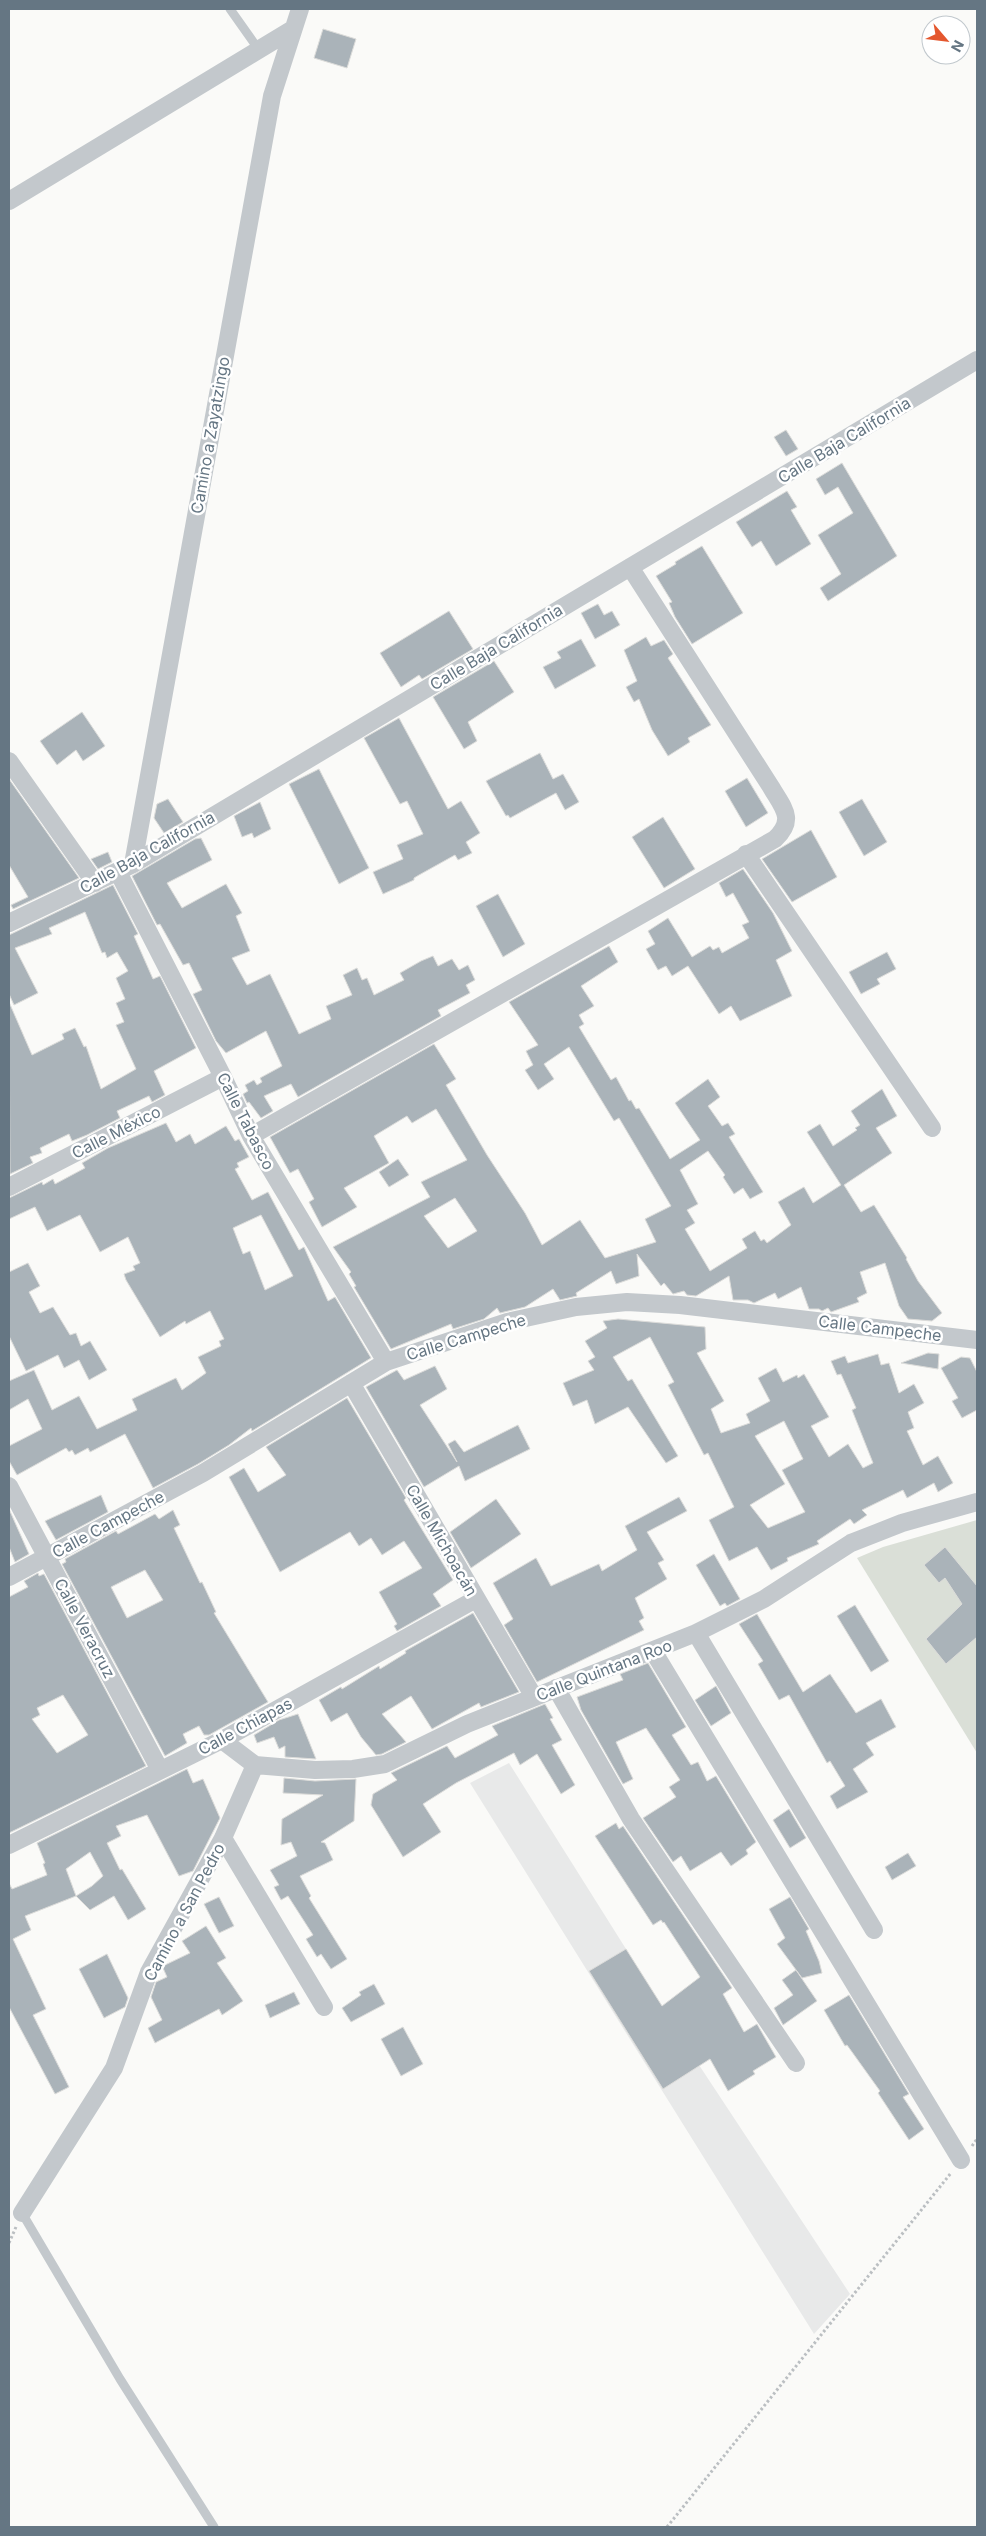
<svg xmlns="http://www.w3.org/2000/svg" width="986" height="2536" font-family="Inter,sans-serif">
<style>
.built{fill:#e8e9e9}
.green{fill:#dadfd7}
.building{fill:#aab3b9;stroke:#dcdcda;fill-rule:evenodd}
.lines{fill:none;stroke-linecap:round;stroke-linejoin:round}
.path{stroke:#bbbfc2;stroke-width:3;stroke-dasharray:2.5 2.5;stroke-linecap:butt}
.service{stroke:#c3c8cc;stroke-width:9}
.minor{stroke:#c3c8cc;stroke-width:18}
.labels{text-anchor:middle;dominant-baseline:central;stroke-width:5;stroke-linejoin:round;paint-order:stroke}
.street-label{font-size:16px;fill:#657683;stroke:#fff}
</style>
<rect width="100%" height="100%" fill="#fafaf8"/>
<path class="built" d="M509,1763L699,2065L850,2294L814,2334L470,1783Z"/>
<path class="green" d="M977,1520V1753L857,1558L883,1547Z"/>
<path class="building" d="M323,29L356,39L347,68L314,58Z
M786,430L798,449L786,456L774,437Z
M842,463L897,556L828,601L820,588L841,574L818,535L853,513L838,487L825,495L816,479Z
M787,491L797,507L791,510L811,544L776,566L761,541L752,547L736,522Z
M702,546L743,613L692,644L675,617L669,603L672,602L656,576L676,564L675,562Z
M598,604L604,615L612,611L620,625L595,639L581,613Z
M449,611L473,649L422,679L419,675L401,687L380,653Z
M646,637L651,646L664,640L673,654L668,658L711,725L688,738L690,742L668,756L652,730L639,699L634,702L626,687L637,681L624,650Z
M581,639L596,666L555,689L543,667L561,658L557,652Z
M494,661L514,692L468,722L477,741L464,749L433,697Z
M82,712L105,746L83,761L76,750L57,765L40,741Z
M399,718L448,809L461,801L480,833L466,842L472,853L458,860L455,855L419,875L414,878V880L383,894L373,872L403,859L397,845L423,834L407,801L400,804L364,738Z
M540,753L553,779L563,774L579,802L565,810L556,793L510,818L508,815L506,816L486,781Z
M319,769L369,868L339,884L289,784Z
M747,778L768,813L746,827L725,791Z
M9,779L79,878L13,909L11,905L28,897L9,865Z
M168,799L183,822L164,833L154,818L157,804Z
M862,799L887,842L864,856L839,812Z
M260,802L271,829L254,838L252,833L242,837L234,816Z
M663,817L695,869L664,888L632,837Z
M811,830L837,877L792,902L762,859Z
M201,838L212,860L167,883L182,908L226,884L242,913L236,916L250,951L232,958L247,985L270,974L299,1034L331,1019L326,1006L352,995L343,975L357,968L362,980L367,978L374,995L404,980L400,973L421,961L433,956L438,966L452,959L459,970L468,965L475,980L466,985L470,993L438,1010L441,1016L298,1097L291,1084L264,1096L273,1111L261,1118L249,1102L247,1103L243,1094L248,1091L245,1085L254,1080L257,1085L262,1082L260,1078L282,1066L266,1031L226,1053L216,1041L193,994L202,990L189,963L183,965L160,924L157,925L132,876L195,839Z
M108,852L112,862L98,869L91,859Z
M743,869L773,913L792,951L776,960L792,996L740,1021L731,1006L719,1014L688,966L672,976L666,966L658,970L646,949L655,944L648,931L668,918L692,957L710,946L713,950L719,947L722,953L749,938L742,925L749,922L733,893L726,897L719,883Z
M113,885L138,934L134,936L153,979L160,976L196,1048L154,1071L165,1095L152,1102L149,1096L117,1111L120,1118L87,1135L72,1141L69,1134L40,1148L42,1153L30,1157L33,1163L10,1174L9,1002L32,1055L64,1039L62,1034L75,1028L84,1047L86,1046L101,1089L136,1069L116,1025L124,1022L116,1003L125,999L116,978L128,971L117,952L107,958L105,952L102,953L85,912L49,928L52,934L15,948L38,993L14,1005L9,994V935Z
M498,894L525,944L503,957L476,906Z
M609,946L618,962L581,986L594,1006L579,1015L584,1024L579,1027L611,1080L616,1077L629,1101L631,1100L636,1109L639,1108L670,1159L700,1140L675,1103L708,1079L720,1097L708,1106L722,1126L728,1123L735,1134L729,1137L763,1192L750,1199L743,1188L734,1194L723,1177L725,1175L708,1151L680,1170L698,1204L687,1210L695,1223L685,1229L710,1271L747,1248L742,1239L755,1231L761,1241L764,1239L767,1243L791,1225L778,1202L804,1187L813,1203L841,1185L807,1132L820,1124L833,1146L857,1130L855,1128L860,1125L851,1111L882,1089L897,1116L876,1128L892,1153L844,1185L861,1212L874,1205L907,1258L906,1259L918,1281L942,1313L932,1321L908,1319L899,1306L885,1263L860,1272L867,1293L857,1298L859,1302L831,1312L828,1308L822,1311L819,1309H809L801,1287L778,1299L775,1293L754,1303L748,1300H733L729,1276L696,1296L687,1295L684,1291L673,1294L664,1283L661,1286L637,1254L639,1276L616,1284L611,1271L576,1293L577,1296L560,1300L553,1289L525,1307L500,1313L497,1308L484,1319L453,1329L451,1324L391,1349L354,1287L356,1286L349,1274L351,1272L333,1247L430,1197L421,1182L467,1160L436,1109L412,1123L407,1116L374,1136L389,1163L344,1188L357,1207L322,1227L309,1202L314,1199L298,1169L290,1173L270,1137L434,1044L456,1079L446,1085L487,1155L525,1213L542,1245L580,1220L605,1258L656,1242L645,1219L671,1206L619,1118L614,1121L569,1047L544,1064L554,1079L538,1090L525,1070L533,1065L526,1051L538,1045L509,1002ZM455,1198L477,1231L448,1248L424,1216Z
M887,952L896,969L877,979L880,984L861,994L849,972Z
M166,1123L176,1142L190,1134L195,1144L226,1126L235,1141L239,1139L249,1157L237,1163L239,1167L235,1169L252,1200L268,1192L299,1250L304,1247L328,1301L335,1297L371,1358L252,1431L251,1428L229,1445L198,1464L153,1488L125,1434L90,1452L88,1448L75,1455L72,1450L69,1452L66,1448L17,1475L9,1461V1446L42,1429L28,1399L9,1410V1381L34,1370L52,1410L79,1396L97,1429L137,1410L132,1399L176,1378L182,1390L206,1373L198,1357L221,1346L219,1341L224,1339L210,1311L186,1324L185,1321L160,1337L126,1280L124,1274L135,1270L133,1266L140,1263L128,1237L100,1252L80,1215L47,1231L35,1207L9,1219V1198L42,1182L43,1185L53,1179L55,1184L85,1168L82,1163L108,1148ZM261,1215L293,1276L265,1290L250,1251L243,1254L233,1228Z
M398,1159L409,1175L389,1187L379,1172Z
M28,1263L40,1286L29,1292L40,1313L53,1307L70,1335L76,1333L81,1346L90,1341L107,1370L89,1380L79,1360L64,1368L58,1355L26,1371L9,1336V1272Z
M618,1319L705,1327L706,1349L697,1353L724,1401L711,1409L721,1433L750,1423L746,1414L770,1401L758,1378L776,1368L783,1382L797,1375L798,1378L804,1374L829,1417L811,1426L829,1457L848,1444L863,1468L873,1463L852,1410L856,1408L841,1374L837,1375L831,1361L845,1356L848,1363L878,1354L881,1365L889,1363L899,1393L914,1384L924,1403L908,1412L914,1428L907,1431L923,1465L938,1456L953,1483L938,1492L934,1483L907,1498L903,1490L862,1510L867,1515L854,1524L850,1519L817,1541L819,1544L787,1558L788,1561L771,1570L757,1547L729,1561L709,1520L734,1507L708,1453L704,1455L668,1385L674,1382L650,1337L613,1357L628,1381L632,1379L678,1456L666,1463L628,1407L595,1424L587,1400L573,1406L563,1383L594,1370L588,1361L595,1357L585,1341L607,1328L603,1321ZM784,1421L803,1459L782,1470L805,1512L768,1528L750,1505L785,1484L755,1436Z
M928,1353L939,1354L938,1369L901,1363Z
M961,1357L970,1358L977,1372V1410L962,1418L952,1401L958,1398L941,1368Z
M435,1366L447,1389L420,1405L457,1462L448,1444L455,1440L464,1452L518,1425L530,1449L465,1481L459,1466L424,1487L366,1387L397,1370L404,1380Z
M347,1398L406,1498L404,1500L453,1580L433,1594L441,1606L397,1631L394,1626L397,1624L379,1592L422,1568L404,1541L382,1555L371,1538L359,1546L350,1532L280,1572L229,1477L244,1468L258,1492L286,1475L266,1447Z
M101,1495L108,1512L56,1540L45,1521Z
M679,1497L687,1511L647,1532L664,1560L658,1563L667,1579L635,1598L644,1618L639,1621L644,1630L537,1682L504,1625L513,1619L493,1583L536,1558L551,1586L599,1564L602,1571L637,1550L625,1526Z
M496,1499L521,1534L471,1568L450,1532Z
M9,1509L29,1554L15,1562L9,1547Z
M173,1510L180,1525L174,1528L200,1583L202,1582L216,1612L214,1613L268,1702L209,1735H204L199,1726L183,1734L187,1743L165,1756L62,1564L66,1562L65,1559L116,1531L118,1534L155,1514L159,1519ZM145,1570L163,1600L127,1618L111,1587Z
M945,1547L977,1586V1637L946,1664L926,1639L962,1604L945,1578L939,1583L924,1565Z
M714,1554L740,1599L727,1606L725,1603L720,1606L696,1565Z
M38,1573L39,1576L44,1574L146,1766L9,1833V1597L28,1587L24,1581ZM63,1695L88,1735L57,1753L32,1719L40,1715L37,1708Z
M855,1605L889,1661L871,1672L837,1616Z
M473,1613L519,1692L481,1707L479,1703L432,1729L411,1696L382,1714L406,1742L382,1754L376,1755L361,1737L347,1713L331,1722L319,1700L341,1687L342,1689L379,1666L380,1669L406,1653L405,1651Z
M757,1614L803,1692L830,1674L856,1713L881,1699L896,1727L866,1743L874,1755L853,1769L868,1792L837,1809L830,1796L845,1786L830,1761L827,1763L789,1695L779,1700L758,1664L763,1661L739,1624Z
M648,1663L686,1727L672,1735L691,1765L698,1762L707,1781L716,1776L756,1842L746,1850L748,1854L731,1866L721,1852L690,1871L681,1856L673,1862L643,1818L676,1797L669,1787L680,1780L646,1728L616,1742L633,1779L623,1784L581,1710L577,1697L623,1680L620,1674Z
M716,1686L731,1713L711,1726L695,1700Z
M545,1704L553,1718L550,1719L562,1740L552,1745L575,1785L561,1794L537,1754L520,1765L514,1753L456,1783L423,1804L441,1832L403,1857L371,1805L373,1794L397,1780L391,1773L447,1746L455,1758L498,1735L492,1726Z
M298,1714L316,1759L285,1757V1746L279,1749L274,1737L257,1743L254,1735L279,1720Z
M187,1769L193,1783L203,1779L220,1818L193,1871L179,1876L147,1815L116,1826L121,1836L107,1843L120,1870L122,1869L146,1909L128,1920L114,1896L90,1910L76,1896L92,1886L103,1876L90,1852L66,1869L76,1896L25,1916L31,1930L13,1939L46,2009L33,2015L69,2087L55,2094L9,2007V1883L12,1889L47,1875L43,1864L45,1863L37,1843Z
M284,1778L315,1781L356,1779L354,1821L321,1842L325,1843L333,1860L300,1876L311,1896L309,1898L347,1959L331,1969L321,1954L317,1957L306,1939L313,1935L288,1896L281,1900L274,1887L279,1885L270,1870L297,1856L291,1842L281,1845L282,1819L323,1795L283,1793Z
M789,1809L806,1838L790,1848L773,1820Z
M616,1823L619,1829L623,1826L732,1988L723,1994L744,2032L757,2024L776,2057L753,2071L755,2074L728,2091L710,2059L663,2089L589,1971L626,1949L662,2006L700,1977L664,1922L663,1923L661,1920L653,1925L595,1836Z
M908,1853L916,1866L892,1880L885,1867Z
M219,1897L234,1926L219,1933L204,1904Z
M790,1897L809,1929L806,1931L819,1961L822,1973L802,1978L777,1944L785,1938L769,1909Z
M206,1926L226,1958L217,1963L243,2001L222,2015L219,2009L155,2043L148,2028L162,2020L151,1997L156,1982L167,1977L163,1968L165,1965L190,1953L182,1941Z
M107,1954L128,1998L125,2007L104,2018L79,1969Z
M796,1970L817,2001L783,2025L774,2008L793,1995L782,1980Z
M374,1984L385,2004L351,2022L342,2008L361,1995L359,1992Z
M294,1992L300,2004L270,2018L265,2005Z
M849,1995L909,2094L903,2097L924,2129L909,2140L878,2093L880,2091L847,2045L845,2046L824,2010Z
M403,2027L423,2064L401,2076L381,2039Z"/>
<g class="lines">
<path class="path" d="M972,2146L977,2139
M9,2243L16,2227
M667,2527L951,2173"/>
<path class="service" d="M230,9L259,50
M22,2213L120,2379L214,2527"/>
<path class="minor" d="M9,201L293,29
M9,761L95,883
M746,854L932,1128
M133,864L272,96L300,9
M118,872L223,1077L251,1136L386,1362
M9,923L133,864L977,360
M251,1136L775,839C796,819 783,808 771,787L630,567
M9,1187L223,1077
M351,1383L534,1697
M9,1486L160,1770
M9,1577L203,1473L386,1362L507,1322L576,1307L627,1302L680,1305L977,1340
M696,1633L874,1930
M653,1651L961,2160
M556,1688L631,1819L796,2063
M222,1740L255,1765L315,1770L353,1769L385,1764L467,1724L696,1633L764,1599L851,1543L902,1523L977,1502
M223,1838L324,2007
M9,1845L222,1740L476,1599
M22,2213L114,2068L149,1972L223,1838L255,1765"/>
</g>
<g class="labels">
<g class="street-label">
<text transform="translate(210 435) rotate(-80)">Camino a Zayatzingo</text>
<text transform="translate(844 440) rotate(-31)">Calle Baja California</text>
<text transform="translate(496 647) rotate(-31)">Calle Baja California</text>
<text transform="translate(147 852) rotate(-29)">Calle Baja California</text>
<text transform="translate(246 1121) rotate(63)">Calle Tabasco</text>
<text transform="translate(116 1132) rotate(-27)">Calle México</text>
<text transform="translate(880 1328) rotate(7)">Calle Campeche</text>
<text transform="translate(466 1337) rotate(-17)">Calle Campeche</text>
<text transform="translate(108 1524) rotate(-28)">Calle Campeche</text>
<text transform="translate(442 1540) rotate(60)">Calle Michoacán</text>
<text transform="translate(85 1628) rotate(62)">Calle Veracruz</text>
<text transform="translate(604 1670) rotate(-21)">Calle Quintana Roo</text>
<text transform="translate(245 1726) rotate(-28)">Calle Chiapas</text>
<text transform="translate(184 1912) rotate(-62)">Camino a San Pedro</text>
</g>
</g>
<rect width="986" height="2536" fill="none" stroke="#657683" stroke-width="20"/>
<g transform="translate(946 40) rotate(118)"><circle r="24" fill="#ffffff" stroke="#c1c8cd"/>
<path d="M0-4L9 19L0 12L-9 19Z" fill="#e4572e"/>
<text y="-8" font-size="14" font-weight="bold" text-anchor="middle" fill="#657683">N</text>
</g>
</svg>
